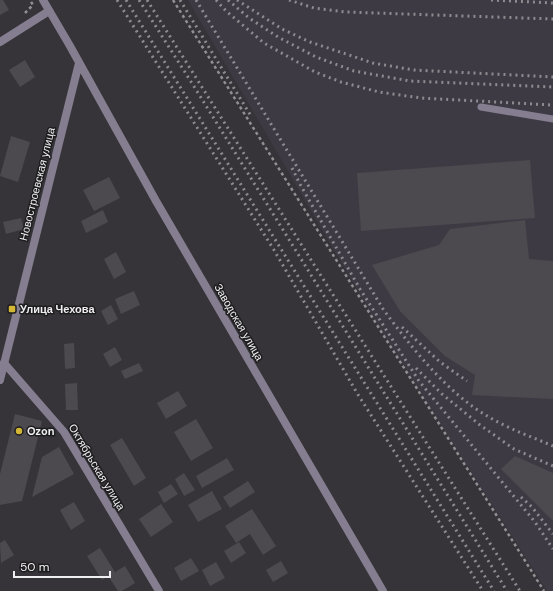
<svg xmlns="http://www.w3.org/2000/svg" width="553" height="591" font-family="'DM Sans',sans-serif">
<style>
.built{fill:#3e3a44}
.building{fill:#4c4a4e}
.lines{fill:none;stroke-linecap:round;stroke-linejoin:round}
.path{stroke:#919093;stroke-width:2.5;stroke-dasharray:3 3;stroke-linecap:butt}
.service{stroke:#857d90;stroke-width:7}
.minor{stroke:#857d90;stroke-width:8}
.tertiary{stroke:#857d90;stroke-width:8}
.rail{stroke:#8d8b8f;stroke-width:3;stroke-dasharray:2 4;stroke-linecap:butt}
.poi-dot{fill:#d3b635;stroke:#1d1c1e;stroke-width:1.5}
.labels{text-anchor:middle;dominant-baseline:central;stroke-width:3;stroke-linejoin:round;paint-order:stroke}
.street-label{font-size:11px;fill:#efeef1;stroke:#1d1c1e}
.poi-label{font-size:11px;font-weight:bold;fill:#efeef1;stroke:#1d1c1e;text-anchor:start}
</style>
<rect width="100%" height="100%" fill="#363438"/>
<path class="built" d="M188,0H553V591H547L383,334Z"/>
<path class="building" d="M0,0H3L9,10L0,15Z
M25,60L35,77L20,87L9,70Z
M11,136L30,142L18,182L0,176Z
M530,160L535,218L361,231L357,173Z
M109,177L120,198L94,211L83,190Z
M103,210L108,222L86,233L81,221Z
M21,218L24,229L6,234L3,222Z
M525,220L529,259L553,261V399L472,395L475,375L445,356L400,311L372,265L439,245L450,229Z
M116,252L126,272L114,279L104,259Z
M134,291L140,305L121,314L115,299Z
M111,305L118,319L108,325L101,311Z
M74,343L75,368L65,369L64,344Z
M115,347L122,360L110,367L103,354Z
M139,363L143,371L125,379L121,371Z
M77,383L78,410H66L65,384Z
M178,391L187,406L166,419L157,403Z
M15,414L42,421L22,501L0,505V474Z
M196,419L213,448L191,461L174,432Z
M122,438L146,478L134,486L110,445Z
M59,447L74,474L32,497L42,457Z
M515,456L553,473V521L501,469Z
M227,458L234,470L202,488L196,476Z
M184,473L195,490L184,496L175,479Z
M248,481L255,492L230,508L223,497Z
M171,484L178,494L164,503L158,492Z
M212,491L222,509L198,522L188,505Z
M74,502L85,521L71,530L60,510Z
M161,504L173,522L151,537L139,519Z
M252,509L276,546L263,555L250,534L236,543L225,526Z
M5,540L14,555L1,563L0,543Z
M239,542L246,553L231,563L224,551Z
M100,548L115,572L125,566L135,583L122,591H118L108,576L102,580L87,556Z
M191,558L199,571L181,581L174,568Z
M281,561L288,573L273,582L266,570Z
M216,562L225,578L210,586L202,570Z"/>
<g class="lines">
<path class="path" d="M173,0L544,591
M25,13L33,5L30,0"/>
<path class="service" d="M481,107L553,119"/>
<path class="minor" d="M0,42L49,11
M4,363L64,432L159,591"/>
<path class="tertiary" d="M43,0L70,46L156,201L383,591
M0,380L79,63"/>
<path class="rail" d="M117,0L274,250L357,393L483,591
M126,0L494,591
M139,0L195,88L507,591
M147,0L520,591
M180,0L251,116
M196,0L383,309C411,347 448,394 489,417C509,429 532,437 553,446
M216,0L226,11L264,43L315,72L341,82L379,92L421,98L552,105
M228,0L249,18L278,37L316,57L354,71L410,81L553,87
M237,0L282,29L310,42L373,63L414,70L553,77
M289,0L314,8L346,12L553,19
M491,0L553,3
M292,168L301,186L360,289L419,381L535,522L553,549
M402,327L440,362L467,381
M416,368L442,394L480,425L514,449L553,466
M521,497L532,507L553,534"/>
</g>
<g class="poi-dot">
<rect x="8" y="305" width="8" height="8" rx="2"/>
<circle cx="19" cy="431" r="4"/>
</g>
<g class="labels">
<g class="street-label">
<text transform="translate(37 184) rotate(-76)">Новостроевская улица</text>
<text transform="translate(239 322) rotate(60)">Заводская улица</text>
<text transform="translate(97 467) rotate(59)">Октябрьская улица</text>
</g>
<g class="poi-label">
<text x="20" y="309">Улица Чехова</text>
<text x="27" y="431">Ozon</text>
</g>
</g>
<path d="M14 571v6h96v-6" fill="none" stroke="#efeef1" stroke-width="2"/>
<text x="20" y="571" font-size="12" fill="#efeef1" stroke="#1d1c1e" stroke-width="3" paint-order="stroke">50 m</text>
</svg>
